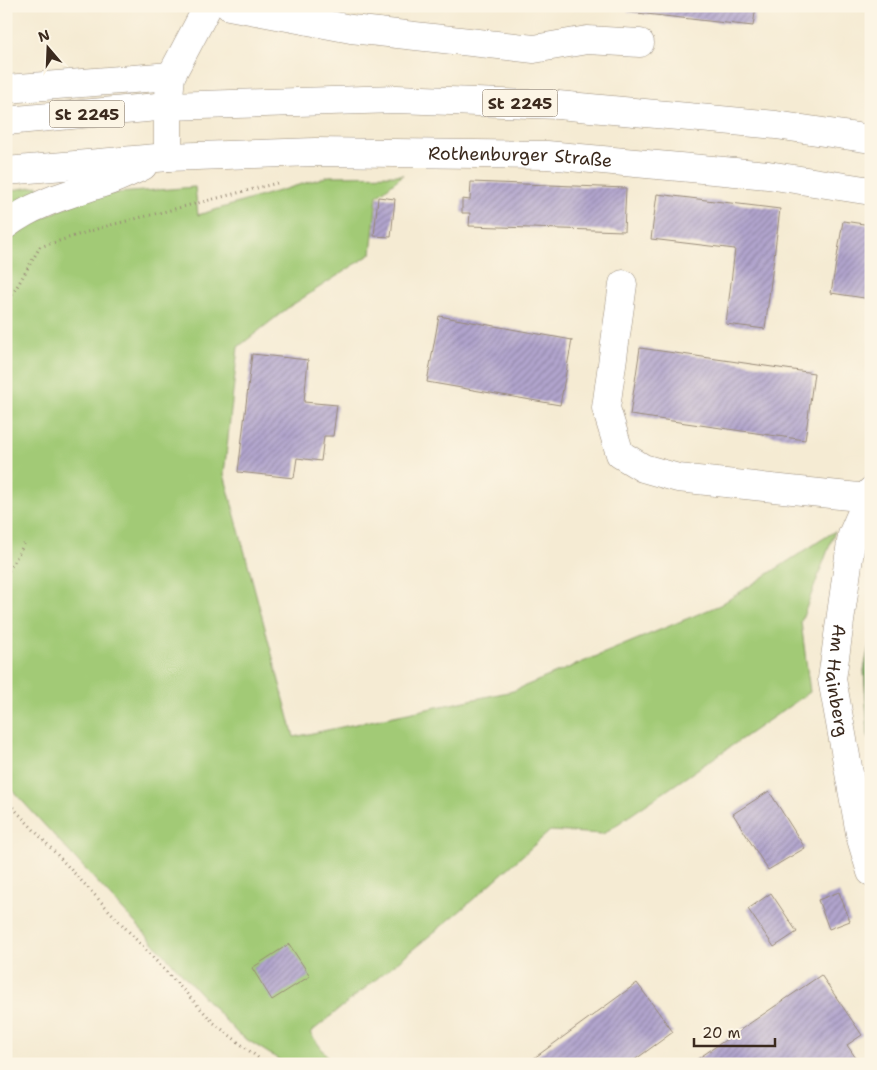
<svg xmlns="http://www.w3.org/2000/svg" width="877" height="1070" font-family="'Shantell Sans',sans-serif">
<style>
.green{fill:#a2ca76;stroke:#6e7a4a}
.forest{fill:url(#forest-firs);stroke:#5e6c42}
.building{fill:url(#building-hatch)}
.lines{fill:none;stroke-linecap:round;stroke-linejoin:round}
.minor-casing{stroke:#988a78;stroke-width:29}
.major-casing{stroke:#988a78;stroke-width:29}
.path{stroke:#988a78;stroke-width:3;stroke-dasharray:1 4;stroke-linecap:butt}
.minor{stroke:#fff;stroke-width:28}
.major{stroke:#fff;stroke-width:28}
.labels{text-anchor:middle;dominant-baseline:central;stroke-width:4;stroke-linejoin:round;paint-order:stroke}
.shield{fill:#fcf5e5;stroke:#75675a;stroke-width:1}
.shield-label{font-size:16px;font-weight:bold;fill:#3b2a1e}
.street-label{font-size:18px;fill:#3b2a1e;stroke:#fcf5e5}
</style>
<defs>
<pattern id="forest-firs" width="22" height="20" patternUnits="userSpaceOnUse" patternTransform="scale(1.25)"><rect width="22" height="20" fill="#81ae67"/><path d="M5 1l3.5 6h-7zM16 11l3.5 6h-7z" fill="#6b8e54"/></pattern>
<pattern id="building-hatch" width="6" height="6" patternUnits="userSpaceOnUse" patternTransform="scale(1.25)"><rect width="6" height="6" fill="#b1a4cd"/><path d="M-1 1l2-2M0 6l6-6M5 7l2-2" fill="none" stroke="#9186a6"/></pattern>
</defs>
<rect width="100%" height="100%" fill="#fcf5e5"/>
<filter id="ink" filterUnits="userSpaceOnUse"><feTurbulence type="fractalNoise" baseFrequency=".02" numOctaves="2"/><feDisplacementMap in="SourceGraphic" scale="10" xChannelSelector="R" yChannelSelector="G"/><feConvolveMatrix kernelMatrix="1 2 1 2 8 2 1 2 1" color-interpolation-filters="sRGB"/></filter>
<filter id="wash" filterUnits="userSpaceOnUse"><feTurbulence type="fractalNoise" baseFrequency=".0096" numOctaves="4" result="noise"/><feDisplacementMap in="SourceGraphic" scale="20" xChannelSelector="R" yChannelSelector="G"/><feGaussianBlur stdDeviation="1.12" result="paint"/><feColorMatrix in="noise" values="0 0 0 0 0 0 0 0 0 0 0 0 0 0 0 0 0 1.4 0 .05"/><feComposite in="paint" operator="in"/></filter>
<g filter="url(#wash)">
<rect width="100%" height="100%" fill="#f5ebd3"/>
<path class="green" d="M403,175L377,196L371,254L289,307L238,347L224,474L294,737L513,691L720,605L835,531L801,622L810,692L603,834L550,831L460,911L310,1033L333,1064H286L238,1034L13,791L6,792V238L11,233L92,195L195,187L198,215L329,176Z
M38,186L41,191L6,212V191Z"/>
<path class="forest" d="M871,635V742L868,735L864,670Z"/>
<g id="blocks">
<path class="building" d="M628,6H756L753,26L628,12Z
M471,182L626,188L624,231L469,226L470,213H462V199L470,200Z
M657,194L780,209L765,329L726,324L735,249L651,239Z
M378,197L395,199L391,237L374,236Z
M843,221L871,225V299L831,293Z
M439,316L572,340L560,405L427,382Z
M640,348L814,373L805,440L630,415Z
M252,354L308,360L304,402L337,405L333,436H324L321,461L297,458L294,478L238,472Z
M769,791L805,848L768,870L733,814Z
M839,892L850,921L829,929L818,900Z
M771,893L797,932L774,947L748,909Z
M289,944L310,976L272,1000L252,968Z
M821,975L862,1035L847,1045L860,1064H690Z
M637,983L673,1032L629,1064H526Z"/>
</g>
</g>
<g filter="url(#ink)">
<use href="#blocks" fill-opacity="0" stroke="#988a78" stroke-width="1"/>
<g class="lines">
<defs>
<g id="minor">
<path d="M229,6L351,29L534,49L587,40L640,43"/>
<path d="M6,89L171,76"/>
<path d="M168,157V106L171,76L208,6"/>
<path d="M623,284L606,408L620,454L643,468L678,478L868,498"/>
<path id="s1" d="M871,491L852,535L832,679L861,839L871,872"/>
</g>
<g id="major">
<path d="M6,121L168,106L397,99L558,105L776,125L871,139"/>
<path id="s2" d="M6,171L168,157L315,152L547,155L768,175L871,191"/>
<path d="M6,225C34,203 70,194 103,183C117,179 130,172 143,166"/>
</g>
</defs>
<use href="#minor" class="minor-casing"/>
<use href="#major" class="major-casing"/>
<path class="path" d="M6,319L11,297L40,247L103,227L277,183
M6,575L26,541
M6,800L214,1023L266,1064"/>
<use href="#minor" class="minor"/>
<use href="#major" class="major"/>
</g>
</g>
<g class="labels">
<g class="shield">
<rect x="482.5" y="89.5" width="75" height="27" rx="4"/>
<rect x="49.5" y="100.5" width="75" height="27" rx="4"/>
</g>
<g class="shield-label">
<text x="520" y="103">St 2245</text>
<text x="87" y="114">St 2245</text>
</g>
<g class="street-label">
<text stroke="none"><textPath href="#s2" startOffset="515">Rothenburger Straße</textPath></text>
<text stroke="none"><textPath href="#s1" startOffset="195">Am Hainberg</textPath></text>
</g>
</g>
<rect width="877" height="1070" fill="none" stroke="#fcf5e5" stroke-width="25"/>
<g transform="translate(48 48) rotate(341)" stroke="#fcf5e5" stroke-width="4" paint-order="stroke">
<path d="M0-4L9 19L0 12L-9 19Z" fill="#3b2a1e"/>
<text y="-8" font-size="14" font-weight="bold" text-anchor="middle" fill="#3b2a1e">N</text>
</g>
<path d="M694 1038v8h81v-8" fill="none" stroke="#3b2a1e" stroke-width="2.5"/>
<text x="702" y="1038" font-size="15" fill="#3b2a1e" stroke="#fcf5e5" stroke-width="4" paint-order="stroke">20 m</text>
</svg>
